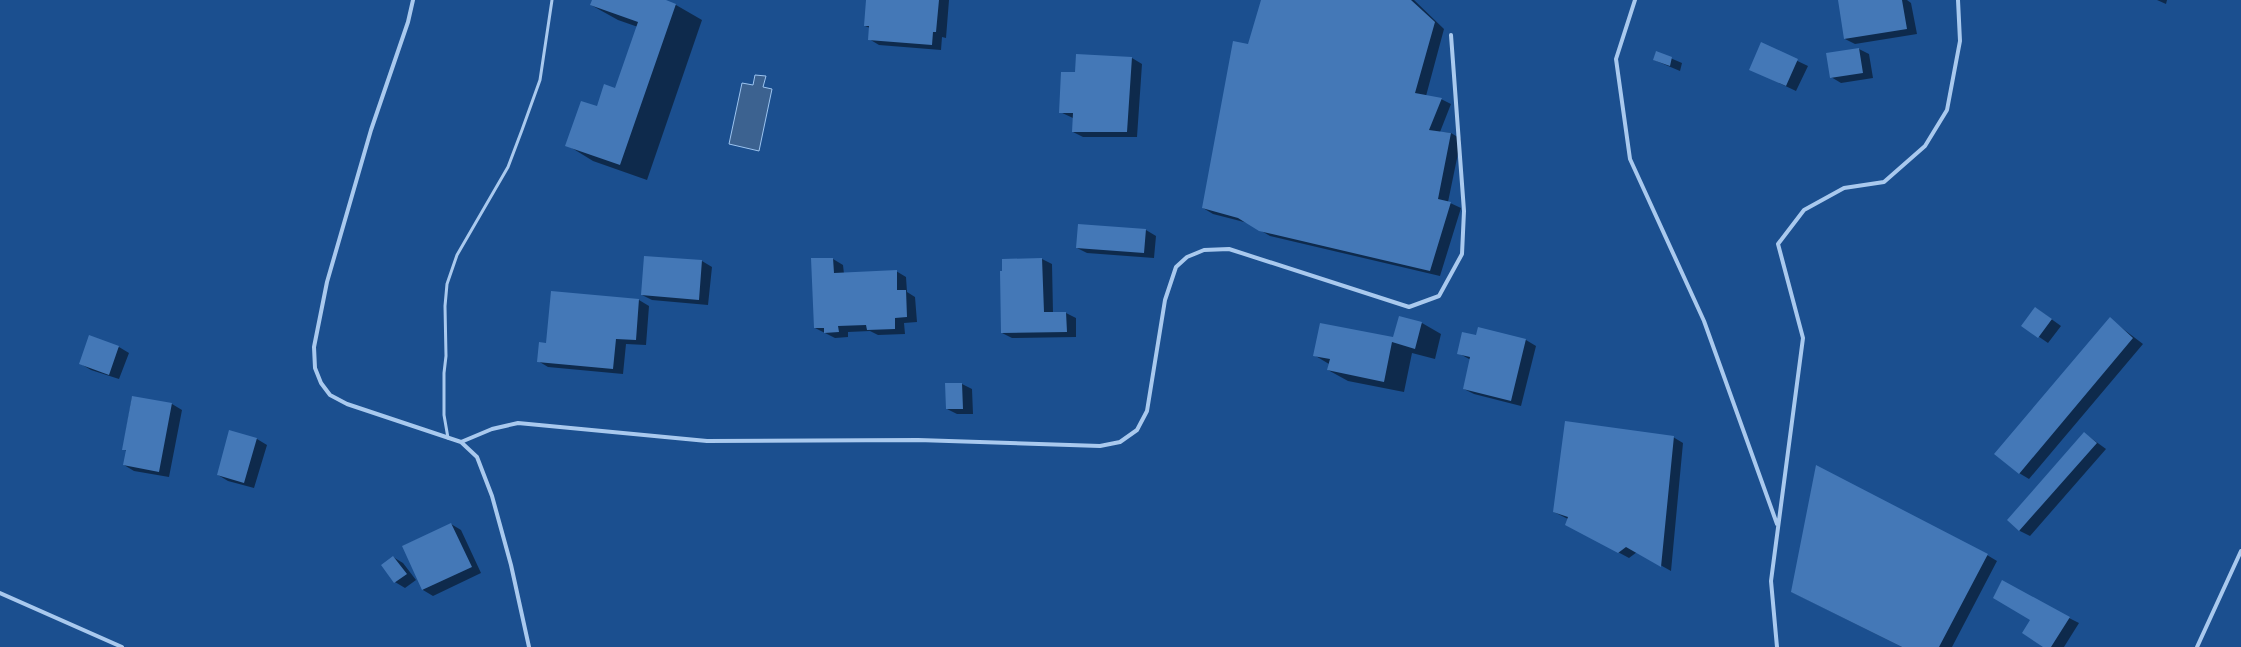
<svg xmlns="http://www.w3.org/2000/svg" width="2241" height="647" font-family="Arial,sans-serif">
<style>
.water{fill:#3c6290;stroke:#9cc4f0}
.shadow{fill:#0007}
.building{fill:#4478b7}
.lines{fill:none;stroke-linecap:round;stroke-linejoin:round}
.lane{stroke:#a9c9ee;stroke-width:3}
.street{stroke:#a9c9ee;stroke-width:4}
</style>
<rect width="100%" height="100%" fill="#1b4f8f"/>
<path class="water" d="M755,75L766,76L763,87L772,89L759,151L729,144L742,83L753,85Z"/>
<path class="shadow" d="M593,0H663L676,5L702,20L647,180L593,161L567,145L597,108L616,90L638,27L618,20L591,5Z
M867,0H949L946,38L942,37L941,50L879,45L869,39L870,28L865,26Z
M1262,0H1414L1444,29L1426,96L1441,99L1451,104L1440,132L1451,133L1461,139L1448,202L1461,208L1440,276L1270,236L1248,223L1213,214L1203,208Z
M1839,0H1907L1911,3L1917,34L1855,44L1845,39Z
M2157,0H2167L2166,4Z
M1762,44L1808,66L1796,91L1750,69Z
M1859,49L1869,54L1873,78L1841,83L1831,77Z
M1656,52L1682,63L1680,71L1654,60Z
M1132,58L1142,64L1137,137H1083L1073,132V118L1060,112L1076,73Z
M1146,230L1156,236L1154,258L1087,253L1077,248Z
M812,259H833L843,265L844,274L896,271L906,277L907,292L915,297L917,322L904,323L905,334L878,335L870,331L848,332V337L835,338L815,328Z
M1042,259L1052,264L1053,313H1066L1076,318V337L1012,338L1002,333L1003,260Z
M702,261L712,267L708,305L652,300L642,295Z
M552,292L639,300L649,306L646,345L626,344L623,374L548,367L538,361L547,344Z
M2036,308L2061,326L2048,343L2023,326Z
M2110,319L2143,344L2029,479L2019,473Z
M1422,323L1441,334L1435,359L1412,353L1404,392L1348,381L1328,370L1329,364L1314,355L1394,339Z
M1477,337L1526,340L1536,346L1521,406L1474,394L1464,389L1471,360L1458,353Z
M119,347L129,353L119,379L91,370L81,364Z
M962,384L972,389L973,414H957L947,409Z
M132,397L172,404L182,410L169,477L134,471L124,465L127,451L123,449Z
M230,431L257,439L267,445L254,488L228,481L218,475Z
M2084,433L2106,449L2030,536L2020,531L2008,520Z
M1673,437L1683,443L1671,571L1637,552L1629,558L1575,529L1568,519L1554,512Z
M451,524L461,530L481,573L433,596L423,590L403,546Z
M1987,555L1997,561L1952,647H1902L1792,592Z
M393,557L403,563L416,580L405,588L395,582Z
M2069,618L2079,623L2064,647H2044L2032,620Z"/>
<path class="building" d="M592,0H666L676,4L620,165L565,146L581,101L597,106L604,84L615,88L638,22L590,5Z
M866,0H939L936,32H933L932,45L868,40L869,26H864Z
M1261,0H1411L1435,22L1415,93L1442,98L1429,130L1451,133L1438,199L1451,202L1430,271L1259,231L1238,218L1202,208L1233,41L1248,44Z
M1838,0H1902L1907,29L1844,39Z
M1761,42L1798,59L1786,86L1749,70Z
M1859,48L1863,73L1830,78L1826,53Z
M1656,51L1672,57L1670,66L1653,60Z
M1076,54L1132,57L1127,132H1072L1073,113H1059L1061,72H1075Z
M1078,224L1146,229L1144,253L1076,248Z
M644,256L702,260L699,300L641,295Z
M811,258H833L834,273L897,270V290H906L907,317L895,318V329L867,330L866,325L838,326L839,332L824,333V328H814Z
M1042,258L1044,312H1066L1067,332L1001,333L1000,271H1002V259Z
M551,291L639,299L636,340L616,339L613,369L537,362L539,342L546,343Z
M2035,307L2052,319L2038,338L2021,326Z
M1399,316L1422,322L1415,349L1392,342L1384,382L1327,370L1330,359L1313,356L1320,323L1393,337Z
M2110,317L2133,338L2019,474L1994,454Z
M1478,327L1526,339L1511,401L1463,389L1470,357L1457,354L1462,332L1476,335Z
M89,335L119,346L109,375L79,364Z
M945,383H962L963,409H946Z
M132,396L172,403L159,472L123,465L126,450H122Z
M1565,421L1674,436L1661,567L1626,547L1618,553L1565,525L1568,517L1553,512Z
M229,430L257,438L244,483L217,475Z
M2084,432L2097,443L2019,531L2007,520Z
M1816,465L1988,554L1939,647H1902L1791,592Z
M451,523L472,567L422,590L402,546Z
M393,556L407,574L394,583L381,565Z
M2002,580L2070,617L2051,647H2043L2022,633L2030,620L1993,598Z"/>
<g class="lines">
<path class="lane" d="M448,438L444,415V373L446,356L445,306L447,284L457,255L508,167L522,130L540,80L552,0"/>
<path class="street" d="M413,0L408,22L371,130L327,282L314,347L315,368L321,383L330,395L347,404L461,442L477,457L492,496L511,565L529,647
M1635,0L1616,59L1630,159L1704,321L1777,524
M461,442L492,429L518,423L707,441L918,440L1100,446L1120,442L1137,430L1147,411L1165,300L1176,267L1187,257L1204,250L1229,249L1409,307L1439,296L1462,254L1464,211L1451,35
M0,593L122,647
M1777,647L1771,581L1803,338L1778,244L1804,210L1844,188L1884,182L1925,146L1947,110L1960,41L1958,0
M2197,647L2241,551"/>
</g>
</svg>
